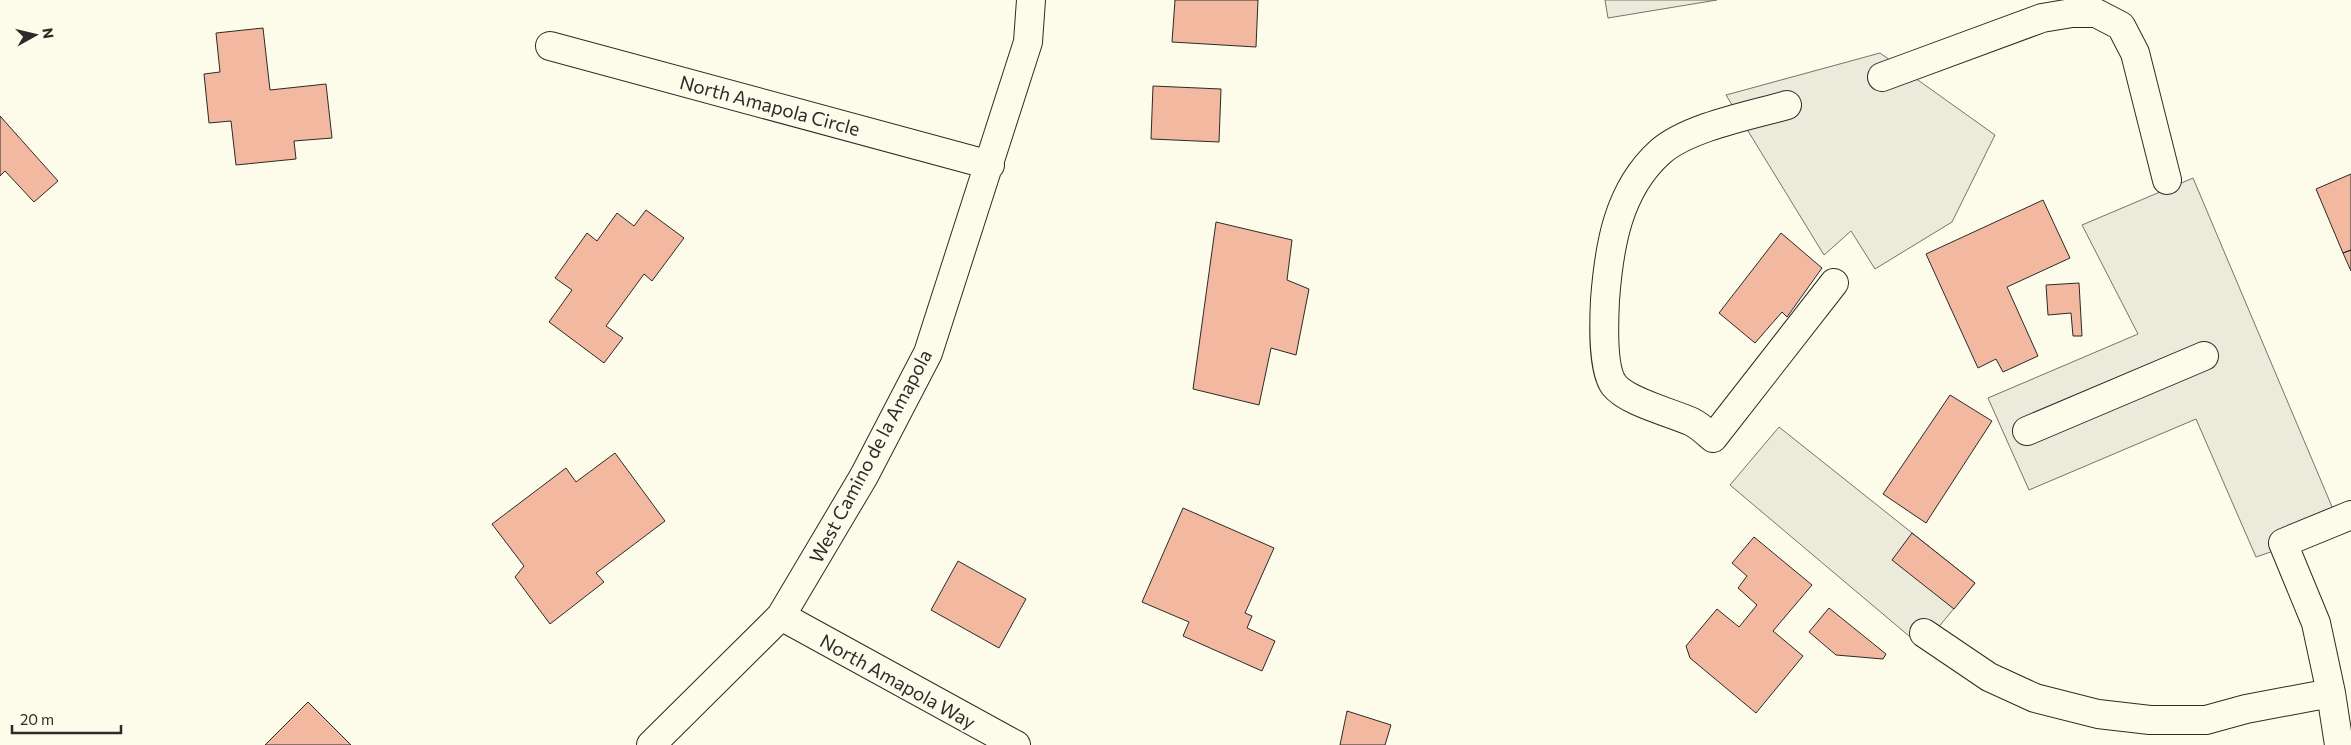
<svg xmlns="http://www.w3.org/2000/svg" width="2351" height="745" font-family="Commissioner,sans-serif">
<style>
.green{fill:#ecebdb;stroke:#74746e}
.parking{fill:#eceadb;stroke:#74746e}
.building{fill:#f2b8a0;stroke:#2b2b2b}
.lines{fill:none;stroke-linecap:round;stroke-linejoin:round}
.minor-casing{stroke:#2b2b2b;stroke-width:30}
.minor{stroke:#fdfbea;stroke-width:28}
.labels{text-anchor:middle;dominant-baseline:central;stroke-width:4;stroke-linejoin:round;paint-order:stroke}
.street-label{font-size:19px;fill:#2b2b2b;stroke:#fdfbea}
</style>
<rect width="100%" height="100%" fill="#fdfbea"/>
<path class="green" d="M1605,0H1717L1608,18Z"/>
<path class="parking" d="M1880,53L1995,135L1952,222L1875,269L1851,231L1824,255L1726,95Z
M2193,178L2341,528L2256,557L2196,419L2029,490L1988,398L2138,334L2082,225Z
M1779,427L1975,583L1922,647L1730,485Z"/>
<path class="building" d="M1175,0H1258L1256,47L1172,42Z
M263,28L270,90L326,84L332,138L294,141L296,159L236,165L231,121L209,123L204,74L220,72L216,33Z
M1153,86L1221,89L1219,142L1151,139Z
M0,116L58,181L34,202L5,171L0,176Z
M2351,174V250L2343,253L2316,189Z
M2043,200L2070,258L2007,287L2038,356L2003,372L1996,359L1978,368L1926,254Z
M646,210L684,238L652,281L644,274L606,326L623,338L604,363L549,322L572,290L555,278L587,233L597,241L617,213L634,226Z
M1216,222L1292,240L1287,280L1309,289L1296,355L1271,348L1259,405L1193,389Z
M1781,233L1822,268L1787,317L1782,312L1755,343L1719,313Z
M2351,250V271L2343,253Z
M2079,283L2082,336H2073L2071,313L2048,315L2046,285Z
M1950,395L1992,421L1926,523L1883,494Z
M615,453L665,521L596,573L604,582L550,624L515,577L524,566L492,524L566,468L576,482Z
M1183,508L1274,548L1245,613L1252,616L1247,628L1275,641L1262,671L1183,636L1189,622L1142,602Z
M1912,533L1975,583L1954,609L1892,560Z
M1754,537L1812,585L1773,631L1803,656L1756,713L1690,658L1686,646L1717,609L1739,627L1757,605L1738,588L1747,576L1732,563Z
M958,561L1026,599L999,648L931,610Z
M1829,608L1886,654L1883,659L1836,655L1809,632Z
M308,702L351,745H265Z
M1347,711L1391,725L1385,745H1340Z"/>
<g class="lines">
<defs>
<path id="minor" d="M550,46L990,165
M1882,77L2042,18L2072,13H2096L2121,26L2135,53L2167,180
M1787,105C1752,115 1688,127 1660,152C1618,190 1609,246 1605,300C1604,320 1602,369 1614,385C1627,402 1673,413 1692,422C1700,426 1707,433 1713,438L1834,283
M2027,431L2204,356
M781,616L1016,745
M1924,633L1989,677L2035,698L2098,714L2150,720H2206L2246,709L2331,693
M651,745L781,616L864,476L928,353L1028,42L1031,0
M2339,745L2331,693L2316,623L2283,543L2351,515"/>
</defs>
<use href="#minor" class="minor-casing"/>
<use href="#minor" class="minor"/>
</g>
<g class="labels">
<g class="street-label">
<text transform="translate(770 105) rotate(15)">North Amapola Circle</text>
<text transform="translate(870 456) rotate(-62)">West Camino de la Amapola</text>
<text transform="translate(898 681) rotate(29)">North Amapola Way</text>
</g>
</g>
<g transform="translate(35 35) rotate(82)" stroke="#fdfbea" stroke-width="4" paint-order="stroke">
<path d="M0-4L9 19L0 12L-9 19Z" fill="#2b2b2b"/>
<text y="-8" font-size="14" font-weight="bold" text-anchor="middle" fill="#2b2b2b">N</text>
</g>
<path d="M12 725v8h109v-8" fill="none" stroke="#2b2b2b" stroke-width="2.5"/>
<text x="20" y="725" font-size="15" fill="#2b2b2b" stroke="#fdfbea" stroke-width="4" paint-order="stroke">20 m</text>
</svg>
